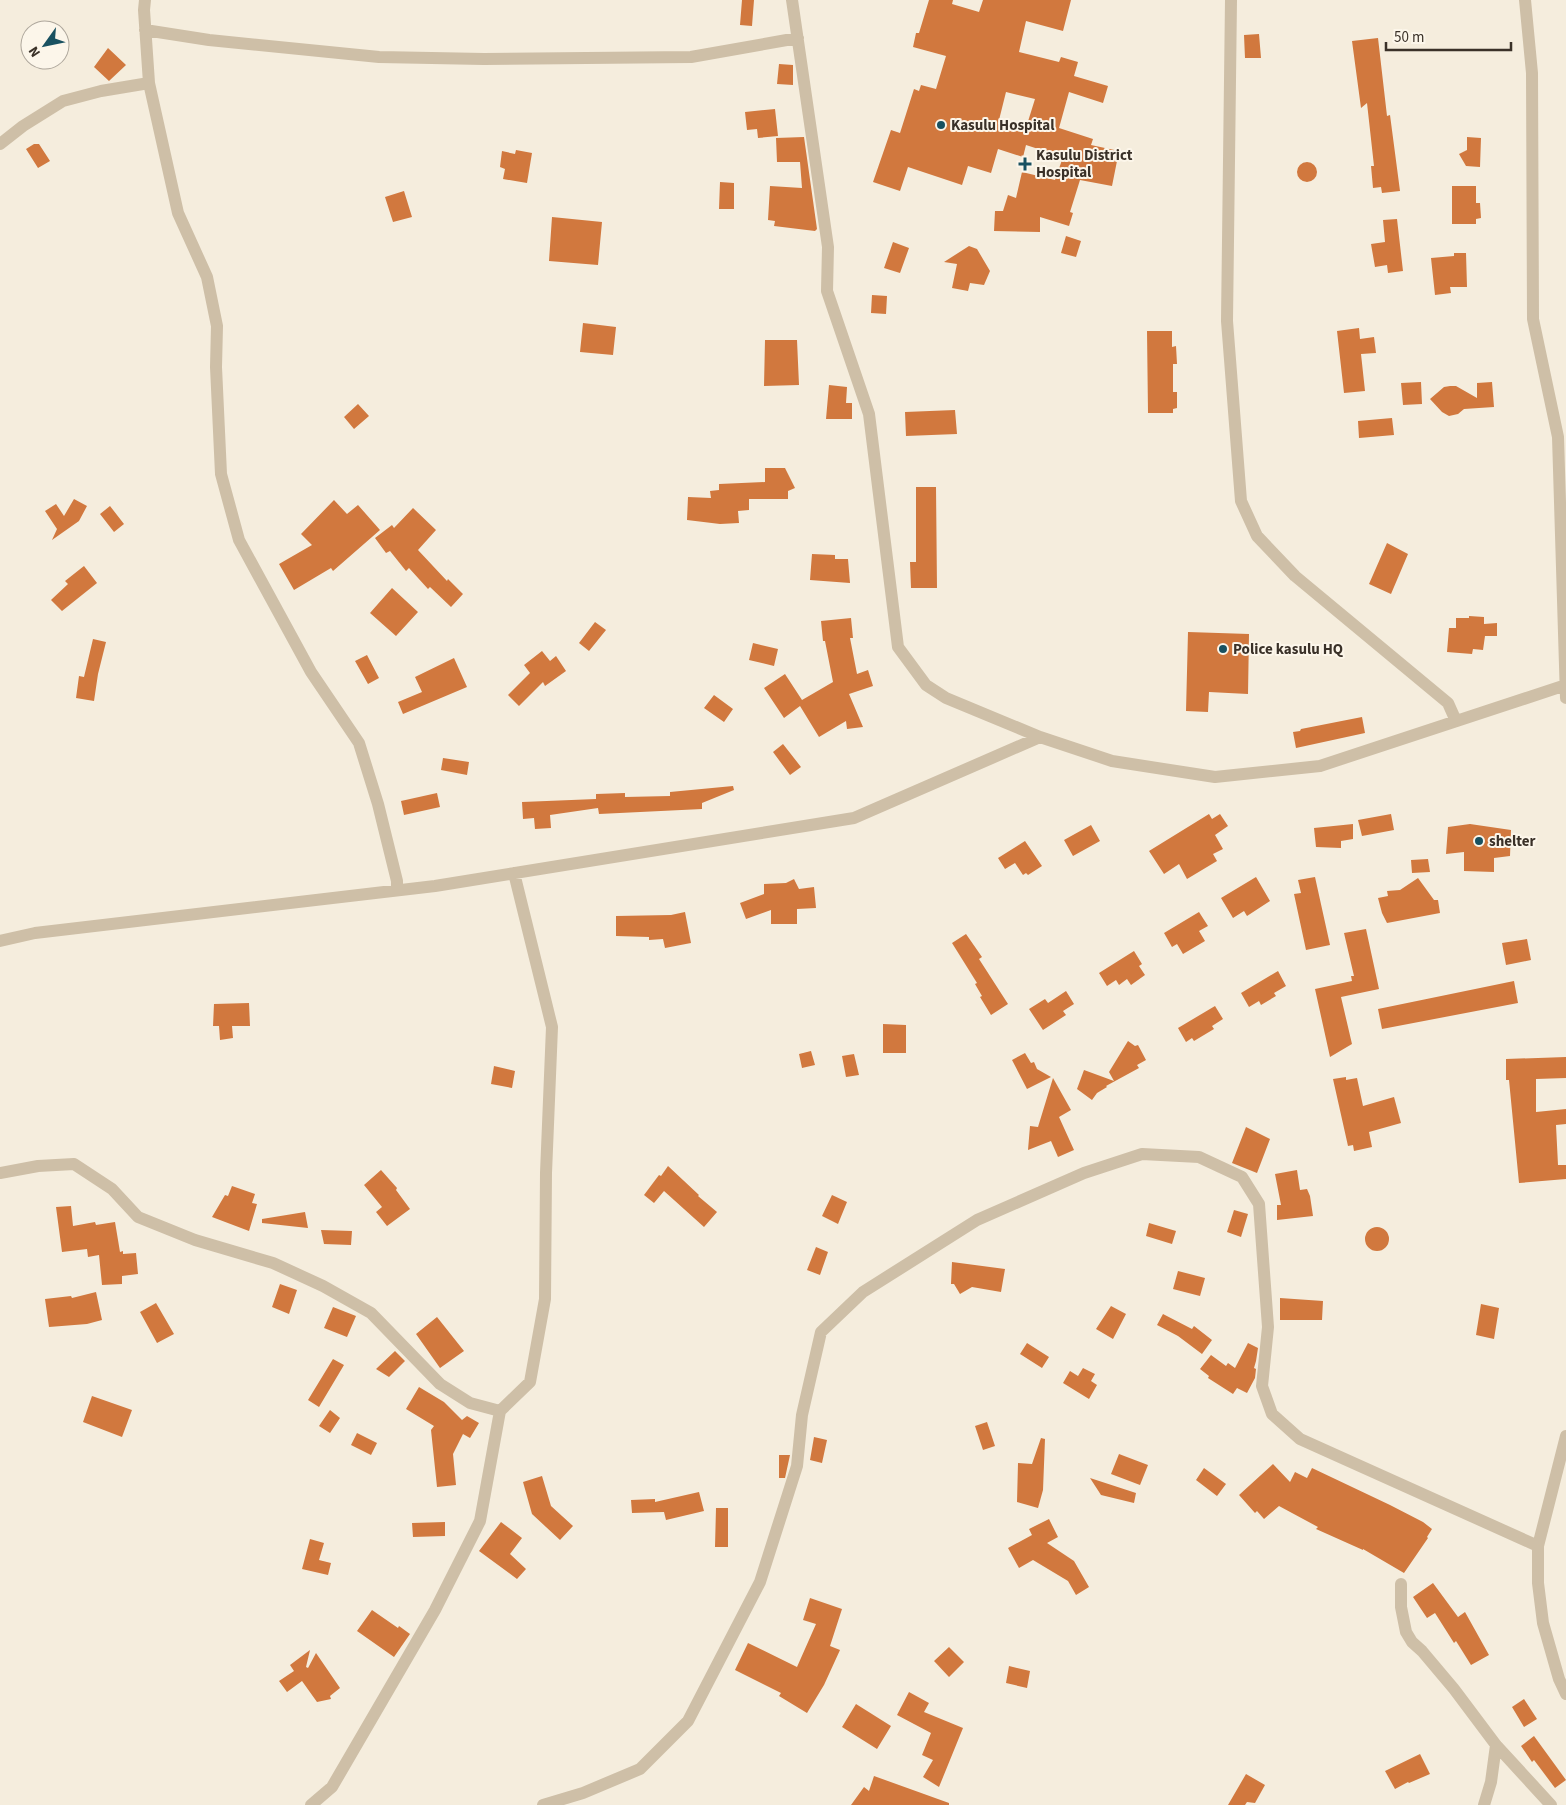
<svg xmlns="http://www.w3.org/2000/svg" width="1566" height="1805" font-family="'Source Sans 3',sans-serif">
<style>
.building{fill:#d1783e;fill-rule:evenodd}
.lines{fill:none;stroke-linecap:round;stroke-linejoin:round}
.minor{stroke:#cebfa7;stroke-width:12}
.poi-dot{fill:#195160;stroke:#fcf6ea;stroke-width:2}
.labels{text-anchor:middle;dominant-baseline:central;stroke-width:4;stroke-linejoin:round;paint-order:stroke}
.poi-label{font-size:15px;font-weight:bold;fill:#3a3128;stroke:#fcf6ea;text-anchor:start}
</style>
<rect width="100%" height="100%" fill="#f5eddd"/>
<path class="building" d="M742,0H754L752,26L740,25Z
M929,0H953L952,4L979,12L983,0H1071L1063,31L1026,21L1019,52L1059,62L1061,57L1078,62L1074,76L1108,86L1103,103L1069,92L1059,128L1093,139L1091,145L1119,151L1112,186L1080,180L1070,212L1073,213L1069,226L1040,217V232L994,231L995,211H1003L1008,195L1016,198L1022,172L1055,180L1063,157L1026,145L1023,157L998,149L991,173L968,166L962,185L908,167L900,191L873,182L891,130L900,133L914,89L919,91L921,85L936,89L946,56L913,47L916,33H919ZM1006,92L1035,99L1025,131L998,124Z
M1259,34L1261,58H1245L1244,35Z
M1378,38L1387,116L1390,115L1400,191L1382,193L1381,187L1373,188L1371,166H1374L1367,103L1361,108L1352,41Z
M108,48L126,65L109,81L94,67Z
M779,64L793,65V85L777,84Z
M775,109L778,136L758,138L757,129L747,130L745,112Z
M804,137L817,229L815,231L774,226L775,221L768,220L770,186L802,188L800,162H777L776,138Z
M1467,137L1481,138L1480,167L1466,166L1459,154L1467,150Z
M34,144H39L50,161L38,168L26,149Z
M516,150L532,153L527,183L503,179L505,169L500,167L502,151L515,154Z
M1297 172a10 10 0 1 1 20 0a10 10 0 1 1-20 0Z
M720,182L734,183V209H719Z
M1452,186H1476V203H1480L1481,218L1476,219V224H1452Z
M404,191L412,217L393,222L385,197Z
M552,217L602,222L598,265L549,261Z
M1397,219L1403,271L1388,273L1387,265L1375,267L1371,244L1385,242L1383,220Z
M1066,236L1081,241L1076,257L1061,253Z
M893,242L909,248L900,273L884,268Z
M969,246L977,249L990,271L984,285L970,283L968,291L952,288L957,264L944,262Z
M1454,253H1466L1467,287H1450L1451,293L1435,295L1431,258L1454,256Z
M872,295L887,296L886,314L871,313Z
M583,323L616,327L613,355L580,352Z
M1359,328L1360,339L1374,337L1376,353L1361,354L1365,391L1344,393L1337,331Z
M1147,331H1172V347L1176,346L1177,364H1173V392H1177V408L1173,409V413H1148Z
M765,340H797L799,385L764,386Z
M1421,382L1422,404L1403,405L1401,383Z
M1492,382L1494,407L1464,409L1458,414L1449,416L1442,412L1430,399L1444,387L1450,386H1456L1477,398V383Z
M829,385L847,387L846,403H852V419H826Z
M358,404L369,416L354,429L344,417Z
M955,410L957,434L906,436L905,412Z
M1392,418L1394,435L1359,438L1358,421Z
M765,468H785L795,488L788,491V499H749V510L738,511L739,523L720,524L687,520L688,497L711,498L710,491L719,490V484L765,482Z
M916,487H936L937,588H911L910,562H916Z
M74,499L87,506L79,521L52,540L57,529L45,511L56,504L64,516Z
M334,500L347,514L358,505L380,530L333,571L331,568L294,590L279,564L312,545L301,534Z
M110,506L124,524L114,532L100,514Z
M413,508L436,530L418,550L447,581L448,579L463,594L451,607L430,587L428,589L409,568L406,571L390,551L386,553L375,538L392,525L394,528Z
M1387,543L1408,554L1391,594L1369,584Z
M812,554L835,555V559H848L850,583L810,580Z
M84,566L97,583L62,611L51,600L68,584L65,581Z
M392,588L418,612L396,636L370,613Z
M1469,616L1484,617V624L1497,623V636H1485L1483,650L1473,649L1472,654L1447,652L1449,628H1456V618H1469Z
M851,618L853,638H850L857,674L868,670L873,686L849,694L863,727L847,729L846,721L819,737L800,706L784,718L764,688L785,674L802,700L833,682L825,641H823L821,621Z
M595,622L606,630L589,651L579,643Z
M1188,632L1249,634L1248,694L1209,692L1208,712L1186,711Z
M93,639L106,642L98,674L94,701L76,698L79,676L84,677Z
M753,643L778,649L774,666L749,660Z
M542,651L550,661L556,656L566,671L545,686L543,682L519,706L508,695L530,673L524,665Z
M367,655L379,678L368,684L355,661Z
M454,658L467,687L403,714L398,702L422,692L415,677Z
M714,695L733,709L724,722L704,708Z
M1362,717L1365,733L1296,748L1293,732L1300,731L1301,729Z
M783,744L801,767L790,775L773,752Z
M443,758L469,762L467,775L441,770Z
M733,786L734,790L702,803V809L599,814L598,808L550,815L551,828L535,829L534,818L523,819L522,802L596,799V794L625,793V797L670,796V792Z
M437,793L440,807L404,815L401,801Z
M1209,814L1212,819L1220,814L1228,826L1215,835L1223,849L1213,854L1217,861L1187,879L1179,864L1164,874L1149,851Z
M1391,814L1394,830L1362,836L1358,820Z
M1353,824V839L1341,841V848L1316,847L1314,828Z
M1470,824L1511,830L1510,856L1494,858V872L1464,871V852L1446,854L1448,827Z
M1091,825L1100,841L1073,856L1064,840Z
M1025,841L1042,866L1028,875L1026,873L1023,875L1015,863L1005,869L998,858Z
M1428,859L1430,872L1412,873L1411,860Z
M1256,877L1270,901L1247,916L1244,911L1233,918L1221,898Z
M1315,877L1330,945L1306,950L1294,894L1301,893L1298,880Z
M1418,878L1434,900H1438L1440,913L1387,923L1382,913L1378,898L1388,896L1387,891L1400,890Z
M794,879L799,889L814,887L816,908L797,909V924H771V910L746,919L740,903L764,894V884L786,883Z
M685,912L691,943L665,948L663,939L649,940V937L616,936V916L671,915Z
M1199,912L1208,926L1199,931L1205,941L1183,954L1177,944L1172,947L1164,933Z
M1366,929L1379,989L1341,997L1352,1044L1330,1057L1315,989L1352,981L1351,976H1354L1344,933Z
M966,934L982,957L979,959L1008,1004L991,1015L980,997L982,996L975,984L977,983L952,943Z
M1527,939L1531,960L1506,965L1502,943Z
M1134,951L1142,964L1139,966L1145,975L1131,985L1127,979L1119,985L1116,980L1107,986L1099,973Z
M1278,971L1286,986L1274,993L1276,996L1261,1005L1259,1001L1249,1007L1241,993Z
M1514,981L1518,1003L1382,1029L1378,1009Z
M1066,991L1074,1004L1063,1011L1066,1015L1043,1030L1029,1009L1045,999L1048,1003Z
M249,1003L250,1026H232L233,1038L220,1040L219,1026H213L214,1004Z
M1215,1006L1223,1019L1212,1026L1214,1029L1194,1041L1192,1038L1186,1042L1178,1028Z
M883,1024L906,1025V1053H883Z
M1128,1041L1135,1046L1138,1045L1146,1060L1137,1065L1139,1068L1106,1086L1107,1087L1097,1093L1092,1100L1077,1089L1084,1070L1114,1081L1109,1072Z
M811,1051L815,1065L802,1068L799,1054Z
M1025,1053L1031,1063L1034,1062L1037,1069L1051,1077L1027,1089L1012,1060Z
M854,1054L859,1075L846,1077L842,1056Z
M1566,1057V1078L1536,1079V1112L1566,1109V1124L1556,1125L1558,1165H1566V1179L1519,1183L1509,1080H1506V1059Z
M494,1066L515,1071L512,1088L491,1084Z
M1346,1077V1080L1357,1078L1363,1106L1394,1097L1401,1123L1369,1132L1372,1147L1354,1151L1353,1145L1348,1146L1333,1079Z
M1053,1078L1071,1110L1059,1117L1074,1150L1058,1157L1051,1141L1028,1150L1030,1126L1038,1127Z
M1246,1127L1270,1139L1257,1173L1232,1163Z
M668,1166L699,1195L698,1196L717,1212L704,1227L664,1191L654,1203L644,1195L659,1175L661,1176Z
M381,1170L397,1188L396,1190L410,1209L387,1226L376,1212L382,1207L364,1185Z
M1297,1170L1300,1190L1307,1189L1310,1196L1313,1216L1277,1220V1205H1281L1275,1174Z
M232,1186L255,1194L252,1203L257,1204L249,1231L212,1217L225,1195L228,1196Z
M832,1195L847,1202L838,1224L822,1216Z
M71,1206L73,1226L95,1222L96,1225L115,1222L120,1252L123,1251V1254L136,1253L138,1274L122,1276V1284L102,1285L99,1255L88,1257L87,1249L62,1252L56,1207Z
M1234,1210L1248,1214L1241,1237L1227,1232Z
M305,1212L308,1228L262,1223V1219Z
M1149,1223L1176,1231L1172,1244L1146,1236Z
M1365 1239a12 12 0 1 1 24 0a12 12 0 1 1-24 0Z
M321,1230L352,1231L351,1245L324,1244Z
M816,1247L828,1252L820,1275L807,1270Z
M952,1262L1005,1269L1001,1292L972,1287L960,1294L954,1284H951Z
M1178,1271L1205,1278L1200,1296L1173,1289Z
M280,1284L297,1290L289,1314L272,1307Z
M96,1292L102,1320L87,1324L49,1327L45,1299L71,1296L72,1298Z
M1280,1298L1323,1301L1322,1320H1280Z
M156,1303L174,1334L157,1343L140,1312Z
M1481,1304L1499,1308L1494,1339L1476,1335Z
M1111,1306L1126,1314L1113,1339L1096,1329Z
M333,1307L356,1316L347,1337L324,1328Z
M1163,1314L1192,1329L1194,1326L1212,1340L1202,1354L1178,1336L1157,1325Z
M437,1317L464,1351L440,1368L416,1334Z
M1027,1343L1049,1357L1042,1368L1020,1354Z
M1248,1343L1258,1348L1256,1361L1254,1368L1256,1369L1255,1378L1247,1393L1237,1388L1233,1394L1208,1378L1209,1376L1200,1369L1211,1355L1226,1366L1228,1363L1235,1368Z
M395,1351L405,1361L389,1377L376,1369Z
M333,1359L344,1365L319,1407L308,1400Z
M1083,1368L1095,1374L1091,1381L1097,1385L1089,1399L1063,1383L1070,1371L1078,1376Z
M419,1387L444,1402L462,1420L467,1416L479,1423L470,1438L463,1434L453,1454L456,1485L437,1487L431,1430L434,1426L406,1409Z
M92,1396L132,1410L122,1437L83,1422Z
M330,1410L340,1418L330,1433L319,1426Z
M987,1422L995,1446L983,1450L975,1426Z
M357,1433L377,1443L371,1455L351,1445Z
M814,1437L827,1440L822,1463L810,1460Z
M1041,1438L1045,1439L1043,1490L1038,1508L1017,1502L1018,1463L1032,1464Z
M1119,1454L1148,1465L1140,1485L1111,1474Z
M779,1455H790L785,1478H779Z
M1273,1464L1290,1482L1295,1472L1307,1478L1312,1468L1390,1505L1423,1522L1432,1529L1427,1537L1428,1538L1404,1573L1363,1549V1550L1316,1529L1318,1527L1279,1506L1264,1519L1257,1511L1255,1513L1239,1495Z
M1204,1468L1226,1484L1217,1496L1196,1480Z
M542,1476L551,1506L573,1526L560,1540L532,1514L523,1482Z
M1090,1478L1136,1493L1134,1503L1101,1495Z
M699,1492L704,1511L666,1520L664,1512L632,1513L631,1500L655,1499V1502Z
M716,1508H728V1547H715Z
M1049,1519L1058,1537L1047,1543L1074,1561L1089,1587L1076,1595L1068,1581L1033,1560L1019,1568L1008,1548L1032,1535L1029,1529Z
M445,1522V1536L413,1537L412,1523Z
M501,1522L522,1538L510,1554L526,1569L517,1579L479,1551Z
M310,1539L324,1543L319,1560L331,1563L328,1575L302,1569Z
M1433,1583L1458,1617L1465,1612L1489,1655L1471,1665L1456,1641L1454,1643L1435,1613L1427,1618L1413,1597Z
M810,1598L842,1609L830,1646L840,1650L824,1685L807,1713L779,1696L781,1693L735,1670L748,1643L797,1667L816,1624L803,1620Z
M372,1610L398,1628L399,1626L410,1634L394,1657L357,1631Z
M949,1647L964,1662L949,1677L934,1661Z
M310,1650L306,1667L308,1668L316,1653L340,1688L330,1696L331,1699L317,1702L302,1681L287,1692L279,1681L294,1671L290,1665Z
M1009,1666L1030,1671L1027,1688L1006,1683Z
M909,1692L929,1703L924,1712L963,1728L939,1787L923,1777L933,1760L922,1755L931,1733L897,1715Z
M1524,1699L1537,1719L1524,1727L1512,1707Z
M856,1704L891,1726L877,1749L842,1727Z
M1534,1736L1566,1780L1555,1788L1534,1760L1532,1762L1521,1746Z
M1420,1754L1430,1774L1409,1783L1408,1782L1395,1789L1385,1771Z
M1246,1774L1265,1785L1255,1803L1247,1802L1245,1805H1228Z
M874,1776L949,1803V1805H851L864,1787L869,1791Z"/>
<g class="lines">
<path class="minor" d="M145,0L144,10L149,83L178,213L207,277L217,326L216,367L221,474L239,540L311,672L359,743L378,804L397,881V890
M792,0L828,247L827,291L869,414L898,647L926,685L946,698L1040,737
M1231,0L1227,321L1241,501L1257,536L1295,576L1448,703L1456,721
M1525,0L1532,73L1533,319L1558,437L1566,698
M145,30L209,40L379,57L484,59L691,57L798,38
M0,144L23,126L63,101L101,91L149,83
M0,941L35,933L435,886L854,818L1040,737L1112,761L1215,777L1320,766L1566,685
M0,1173L38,1166L74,1164L112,1189L138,1217L195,1240L273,1263L323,1286L371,1313L440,1384L470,1403L500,1411L530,1382L545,1299L546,1173L552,1027L514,873
M1566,1436L1538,1546V1583L1543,1623L1559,1679L1566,1694
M1401,1584V1607L1406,1632L1412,1642L1422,1651L1454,1689L1496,1745L1551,1805
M311,1805L332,1787L435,1610L480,1521L500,1411
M543,1805L583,1793L640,1769L688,1721L760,1582L797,1466L802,1415L821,1332L863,1292L977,1220L1084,1173L1142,1154L1199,1157L1242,1177L1259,1204L1268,1327L1262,1386L1272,1414L1300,1439L1538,1546
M1484,1805L1491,1782L1496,1745"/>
</g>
<g class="poi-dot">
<circle cx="941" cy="125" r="5"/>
<path d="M1022.5 156.5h5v5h5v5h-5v5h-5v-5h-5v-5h5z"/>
<circle cx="1223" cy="649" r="5"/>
<circle cx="1479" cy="841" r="5"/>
</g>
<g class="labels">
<g class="poi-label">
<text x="951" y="125">Kasulu Hospital</text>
<text x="1036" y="155">Kasulu District<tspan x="1036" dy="17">Hospital</tspan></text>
<text x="1233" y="649">Police kasulu HQ</text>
<text x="1489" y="841">shelter</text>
</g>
</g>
<g transform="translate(45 45) rotate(237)"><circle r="24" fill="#fcf6ea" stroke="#aea79c"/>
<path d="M0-4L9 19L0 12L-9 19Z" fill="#195160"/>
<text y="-8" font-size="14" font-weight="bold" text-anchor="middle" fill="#3a3128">N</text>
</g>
<path d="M1386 42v8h125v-8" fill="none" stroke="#3a3128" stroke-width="2.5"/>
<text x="1394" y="42" font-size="15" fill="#3a3128" stroke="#fcf6ea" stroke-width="4" paint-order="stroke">50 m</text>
</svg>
